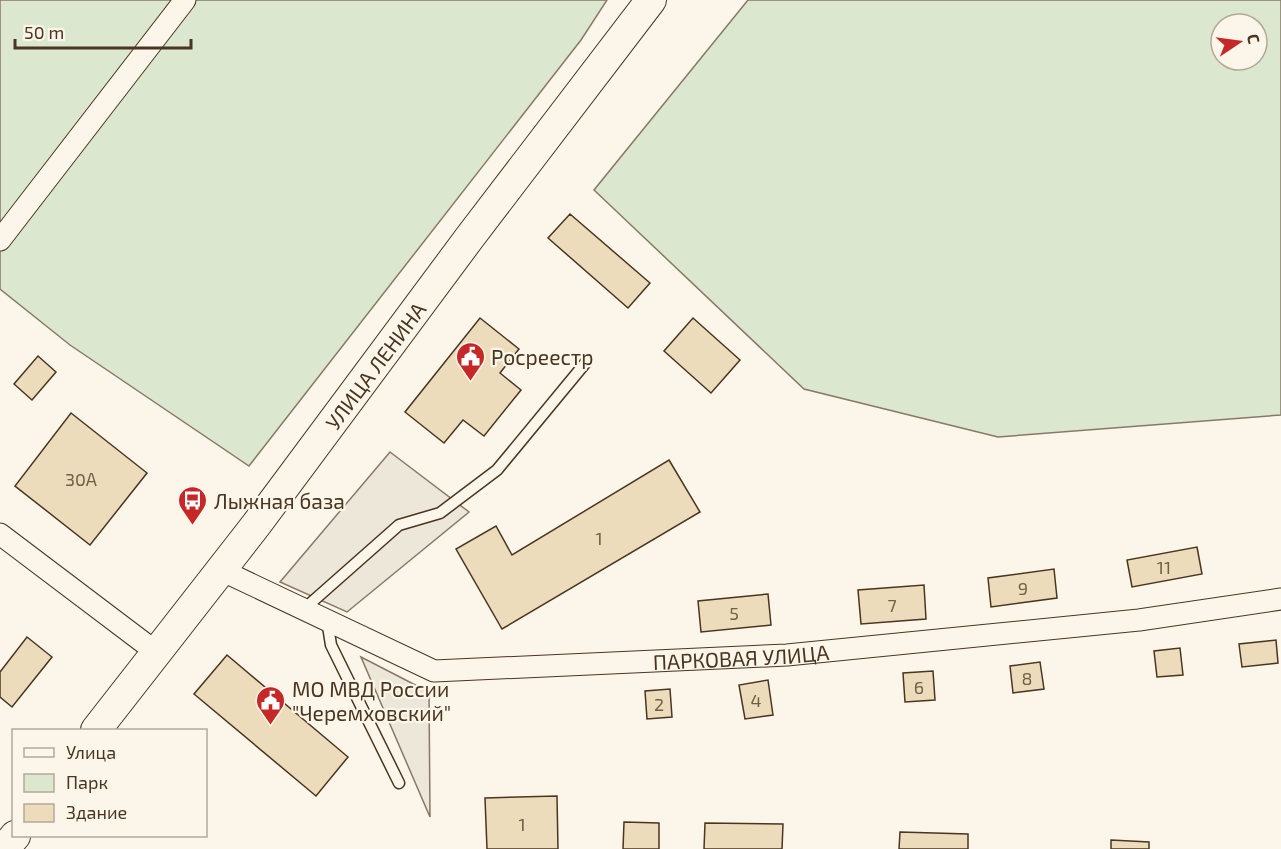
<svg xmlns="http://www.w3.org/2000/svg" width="1281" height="849" font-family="'Exo 2',sans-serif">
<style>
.green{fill:#dce7d0;stroke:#887966;stroke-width:1.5;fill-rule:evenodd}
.parking{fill:#ede7d9;stroke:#887966;stroke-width:1.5}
.building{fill:#ecdcbc;stroke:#4a3520;stroke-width:1.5}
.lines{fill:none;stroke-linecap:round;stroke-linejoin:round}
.service-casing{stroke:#4a3520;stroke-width:13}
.minor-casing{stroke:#4a3520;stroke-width:23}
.secondary-casing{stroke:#4a3520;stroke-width:32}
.service{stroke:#fbf6e9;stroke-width:10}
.minor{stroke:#fbf6e9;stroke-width:21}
.secondary{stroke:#fbf6e9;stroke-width:30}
.labels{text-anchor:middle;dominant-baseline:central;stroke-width:4.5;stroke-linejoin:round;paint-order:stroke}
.number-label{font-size:18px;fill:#725f47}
.poi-label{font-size:21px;fill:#4a3520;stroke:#fbf6e9;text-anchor:start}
.street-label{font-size:21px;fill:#4a3520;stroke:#fbf6e9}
</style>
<rect width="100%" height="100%" fill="#fbf6e9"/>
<path class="green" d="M0,0H607L581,40L249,466L70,345L0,289Z
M748,0H1281V415L998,437L804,389L594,190ZM1221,24H1257V60H1221Z"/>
<path class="parking" d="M390,452L469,512L347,612L280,582Z
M361,657L429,692L430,817Z"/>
<path class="building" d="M570,214L650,283L628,308L548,238Z
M480,318L519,349L500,373L521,390L484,436L463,420L444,443L405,412Z
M693,318L740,360L711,393L664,351Z
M38,356L56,372L32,400L14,384Z
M71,413L147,473L90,545L15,486Z
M669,460L700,512L502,629L456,549L496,526L512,555Z
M1197,547L1202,574L1132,587L1127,560Z
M1054,569L1057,598L991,607L988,578Z
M924,585L926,619L861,624L858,590Z
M768,594L771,625L701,632L698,601Z
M27,637L52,657L12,707L0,697V672Z
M1276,640L1278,663L1242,667L1239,644Z
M1180,648L1183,675L1157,677L1154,651Z
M227,655L348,757L316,796L194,694Z
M1040,662L1044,689L1013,693L1010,666Z
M933,671L935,700L905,702L903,673Z
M768,680L773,715L745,719L739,685Z
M670,689L672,717L647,719L645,691Z
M557,796L558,849H487L485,798Z
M624,822L659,823V849H623Z
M705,823L783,824L782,849H704Z
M900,832L968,834V849H899Z
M1111,840L1149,842V849H1111Z"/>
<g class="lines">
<defs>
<path id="service" d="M304,609L399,525L440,513L497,470L587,361
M327,620L331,645L399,783"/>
<g id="minor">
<path d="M0,240L185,0"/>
<path d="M0,534L156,652"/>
<path id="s1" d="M221,570L434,671L787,655L1139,620L1281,599"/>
</g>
<g id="secondary">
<path id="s2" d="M96,730L256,525L470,237L651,0"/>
<path d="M4,849L15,836"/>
</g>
</defs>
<use href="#service" class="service-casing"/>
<use href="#minor" class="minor-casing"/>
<use href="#secondary" class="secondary-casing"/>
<use href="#service" class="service"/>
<use href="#minor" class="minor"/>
<use href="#secondary" class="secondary"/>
</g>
<defs>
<symbol id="civic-pin" viewBox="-11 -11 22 30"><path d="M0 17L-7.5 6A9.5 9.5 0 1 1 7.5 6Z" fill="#c62828" stroke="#fbf6e9"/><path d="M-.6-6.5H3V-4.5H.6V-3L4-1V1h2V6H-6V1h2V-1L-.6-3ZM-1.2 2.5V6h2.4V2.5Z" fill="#fff"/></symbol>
<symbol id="bus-pin" viewBox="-11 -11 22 30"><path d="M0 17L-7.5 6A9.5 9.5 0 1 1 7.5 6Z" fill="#c62828" stroke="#fbf6e9"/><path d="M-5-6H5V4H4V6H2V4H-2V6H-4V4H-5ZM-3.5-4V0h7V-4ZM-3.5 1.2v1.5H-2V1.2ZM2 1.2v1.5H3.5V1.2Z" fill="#fff"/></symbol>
</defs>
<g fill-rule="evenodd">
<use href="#civic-pin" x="454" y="340" width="33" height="45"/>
<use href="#bus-pin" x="176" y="484" width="33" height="45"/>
<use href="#civic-pin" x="254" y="684" width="33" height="45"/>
</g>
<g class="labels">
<g class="number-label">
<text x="81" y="479">30А</text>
<text x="599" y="538">1</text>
<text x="1164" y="567">11</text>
<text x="1023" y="588">9</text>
<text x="892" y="605">7</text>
<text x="734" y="613">5</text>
<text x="1027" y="678">8</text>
<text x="919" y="687">6</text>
<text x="756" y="700">4</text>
<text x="659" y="704">2</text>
<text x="522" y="824">1</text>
</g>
<g class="poi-label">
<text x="491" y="356">Росреестр</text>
<text x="214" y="500">Лыжная база</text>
<text x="292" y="688">МО МВД России<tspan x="292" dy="24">"Черемховский"</tspan></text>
</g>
<g class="street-label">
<text stroke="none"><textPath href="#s2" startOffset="459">УЛИЦА ЛЕНИНА</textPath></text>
<text stroke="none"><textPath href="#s1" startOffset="543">ПАРКОВАЯ УЛИЦА</textPath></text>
</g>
</g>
<rect x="12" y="729" width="195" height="108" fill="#fbf6e9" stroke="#b4a999" stroke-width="1.5"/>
<rect x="24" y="748" width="30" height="9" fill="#fbf6e9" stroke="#b4a999" stroke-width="1.5"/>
<text x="66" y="759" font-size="18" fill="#4a3520">Улица</text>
<rect x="24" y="774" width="30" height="18" fill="#dce7d0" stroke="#b4a999" stroke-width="1.5"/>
<text x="66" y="789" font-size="18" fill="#4a3520">Парк</text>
<rect x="24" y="804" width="30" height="18" fill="#ecdcbc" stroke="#b4a999" stroke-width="1.5"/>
<text x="66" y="819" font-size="18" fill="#4a3520">Здание</text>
<g transform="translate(1239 42) rotate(77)"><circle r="28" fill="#fbf6e9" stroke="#b4a999" stroke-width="1.5"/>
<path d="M0-4.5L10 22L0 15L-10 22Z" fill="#c62828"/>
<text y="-9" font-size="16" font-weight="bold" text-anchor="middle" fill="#4a3520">С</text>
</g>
<path d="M15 39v9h176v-9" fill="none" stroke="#4a3520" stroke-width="3"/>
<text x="24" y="39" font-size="18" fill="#4a3520" stroke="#fbf6e9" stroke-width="4.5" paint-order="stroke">50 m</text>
</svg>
